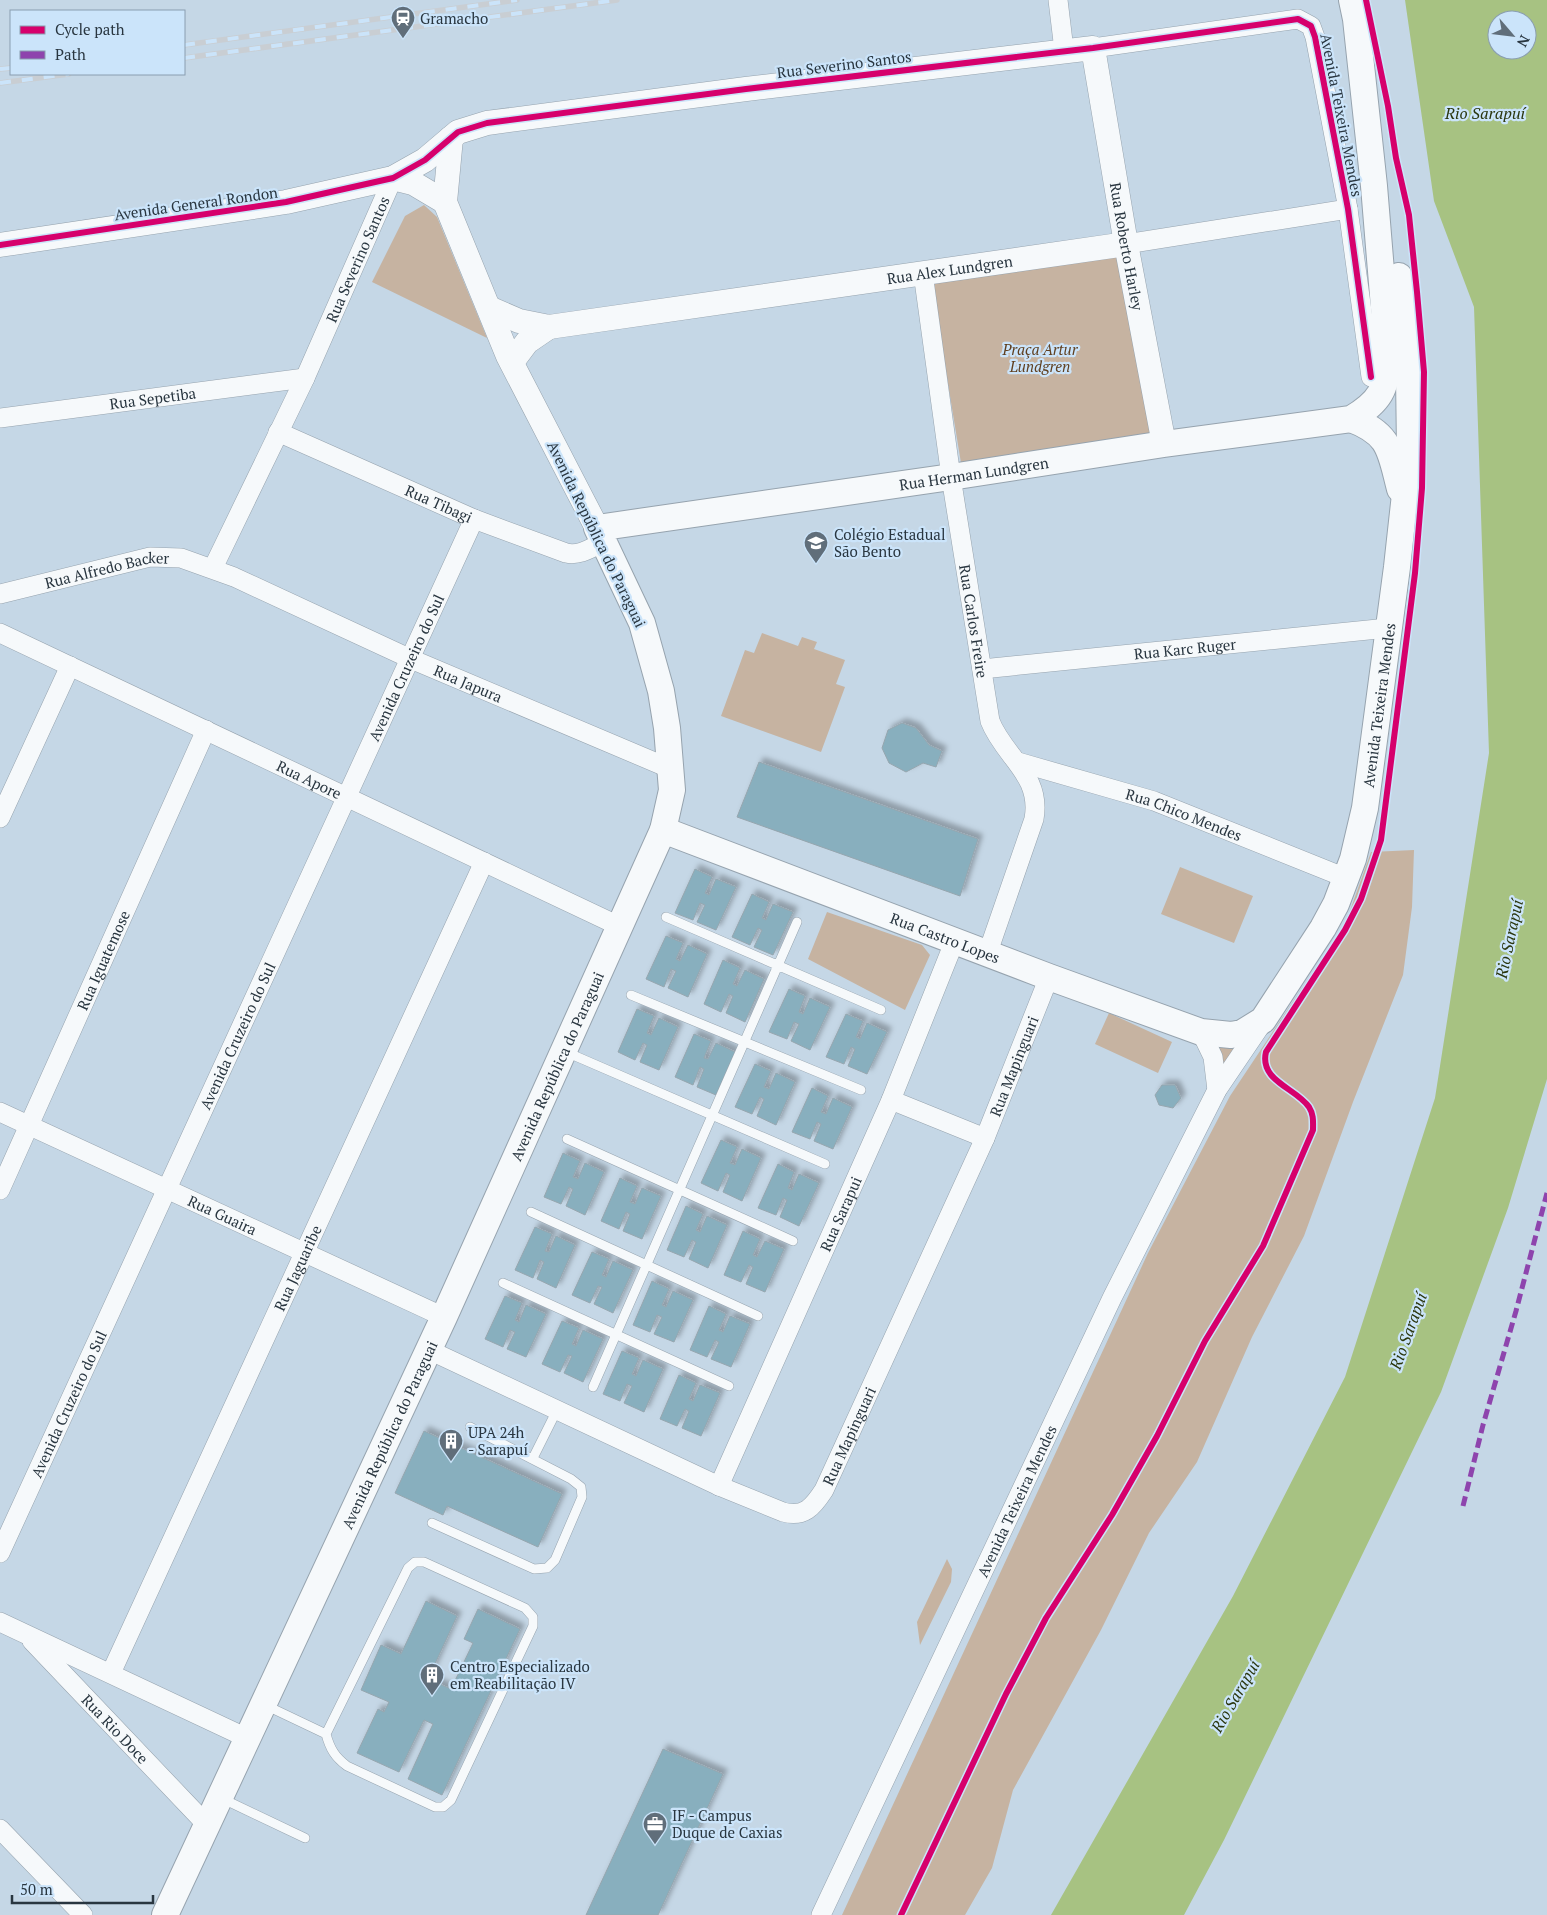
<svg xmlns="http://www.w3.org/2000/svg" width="1547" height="1915" font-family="'PT Serif',serif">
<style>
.green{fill:#c6b3a1}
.water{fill:#a7c282;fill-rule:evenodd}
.building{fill:#88afbe;stroke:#96a6af;filter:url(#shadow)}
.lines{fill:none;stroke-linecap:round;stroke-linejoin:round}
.service-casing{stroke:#96a3ae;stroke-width:10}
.minor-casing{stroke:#96a3ae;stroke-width:20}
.tertiary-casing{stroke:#96a3ae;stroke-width:25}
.secondary-casing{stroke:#96a3ae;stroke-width:28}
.service{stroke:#f6f9fb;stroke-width:9}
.minor{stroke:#f6f9fb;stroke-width:19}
.tertiary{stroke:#f6f9fb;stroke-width:24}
.secondary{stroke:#f6f9fb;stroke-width:26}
.rail-casing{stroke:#c9ced3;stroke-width:5.5}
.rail{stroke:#cbe4fa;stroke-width:4;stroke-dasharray:11;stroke-linecap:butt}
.quiet{stroke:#8e44ad;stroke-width:5;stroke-dasharray:10 5;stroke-linecap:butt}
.cycleway-casing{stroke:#cbe4fa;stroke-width:9}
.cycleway{stroke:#d6006c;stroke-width:6}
.labels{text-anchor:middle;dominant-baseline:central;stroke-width:4.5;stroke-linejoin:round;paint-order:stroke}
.poi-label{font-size:15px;fill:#293640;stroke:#cbe4fa;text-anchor:start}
.street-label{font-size:15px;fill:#293640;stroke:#cbe4fa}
.park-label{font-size:15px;font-style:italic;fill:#604020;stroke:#cbe4fa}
.water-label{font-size:16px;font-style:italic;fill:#2a360d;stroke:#cbe4fa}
</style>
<defs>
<filter id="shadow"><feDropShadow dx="4.5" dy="-4.5" stdDeviation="2.5" flood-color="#0004"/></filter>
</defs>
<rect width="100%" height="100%" fill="#c5d7e6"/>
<path class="green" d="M424,205L437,217L487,338L372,282L405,216Z
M1120,251L1154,436L961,463L931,280Z
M762,633L798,646L802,637L817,642L814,649L845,660L836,684L845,687L821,752L721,716L745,650L754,653Z
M1414,850L1412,907L1403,975L1353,1102L1304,1236L1252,1337L1197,1462L1149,1533L1101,1630L1013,1790L992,1868L965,1915H842L1148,1253L1230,1096L1346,922L1371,852Z
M1180,867L1253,896L1234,943L1161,914Z
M827,912L922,945L930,955L905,1010L808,959Z
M1109,1013L1172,1042L1158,1073L1095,1044Z
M1212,1041L1240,1044L1221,1070Z
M947,1559L952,1569L951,1582L920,1645L917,1622Z"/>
<path class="water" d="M1405,0H1547V1079L1508,1208L1441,1392L1224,1840L1184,1915H1051L1233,1596L1345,1377L1435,1098L1489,753L1474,307L1434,201ZM1497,20H1527V50H1497Z"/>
<path class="building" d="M902,723L916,728L929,745L942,751L936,767L923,763L906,772L889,763L882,748L888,730Z
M759,762L978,839L960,896L737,817Z
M695,869L712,877L705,893L709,895L716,879L736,887L716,930L697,922L705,905L700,903L693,920L675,913Z
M752,894L769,902L762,918L766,920L773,904L793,912L773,955L754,947L762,930L758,928L750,945L732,937Z
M666,936L683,943L676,959L680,961L688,945L707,954L688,997L668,988L676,971L671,969L664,987L646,979Z
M723,960L740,968L733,984L737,986L745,970L764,979L745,1022L726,1013L733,996L729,994L721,1012L704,1004Z
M789,989L805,996L799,1012L803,1014L810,998L830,1007L810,1050L791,1041L799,1024L794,1022L787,1039L769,1032Z
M637,1009L654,1016L647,1033L651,1035L659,1018L678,1027L659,1070L640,1062L647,1045L643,1043L635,1060L618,1052Z
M846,1014L863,1021L856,1037L860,1039L867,1023L887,1032L867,1074L848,1066L855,1049L851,1047L844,1064L826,1057Z
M694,1034L711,1041L704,1058L708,1059L716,1043L735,1052L716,1095L697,1087L704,1069L700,1067L693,1085L675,1077Z
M755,1064L771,1071L764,1087L769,1089L776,1073L795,1082L776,1125L757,1116L764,1099L760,1097L752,1114L735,1107Z
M1162,1085H1175L1181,1098L1173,1108L1159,1105L1155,1095Z
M812,1088L828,1096L821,1112L826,1114L833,1098L852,1107L833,1149L814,1141L821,1124L817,1122L810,1139L792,1132Z
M721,1140L737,1147L730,1163L735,1165L742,1149L761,1158L742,1201L723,1192L730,1175L726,1173L718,1191L701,1183Z
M563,1153L580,1161L573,1177L578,1179L585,1163L604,1172L585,1215L566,1206L573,1189L569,1187L561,1204L544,1197Z
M778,1164L794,1172L788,1188L792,1190L799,1174L819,1183L799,1226L780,1217L787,1200L783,1198L776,1215L758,1208Z
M620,1178L637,1186L630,1202L635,1204L642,1188L661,1196L642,1239L623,1231L630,1214L626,1212L619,1229L601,1221Z
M686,1206L703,1214L696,1230L700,1232L707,1216L727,1225L708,1268L689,1259L696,1242L692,1240L684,1257L667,1250Z
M535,1227L552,1234L545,1251L549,1252L556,1236L575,1245L556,1288L537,1279L544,1262L540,1260L533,1278L515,1270Z
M743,1231L760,1239L753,1255L757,1257L765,1241L784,1249L765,1292L746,1284L753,1267L749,1265L741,1282L724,1275Z
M592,1252L609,1259L602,1275L606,1277L613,1261L633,1270L613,1313L594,1304L602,1287L598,1286L590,1303L572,1295Z
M652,1281L669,1289L662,1305L666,1307L673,1291L693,1300L674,1342L654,1334L662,1317L657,1315L650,1332L633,1325Z
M505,1296L522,1303L515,1320L519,1322L526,1305L546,1314L526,1357L507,1349L515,1332L510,1330L503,1347L485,1339Z
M709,1306L726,1314L719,1330L723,1332L730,1316L750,1324L731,1367L711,1359L719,1342L715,1340L707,1357L690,1350Z
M562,1321L579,1328L572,1344L576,1346L583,1330L603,1339L583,1382L564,1373L572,1356L568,1355L560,1372L542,1364Z
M622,1351L639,1358L632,1374L636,1376L643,1360L663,1369L644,1412L624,1403L632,1386L627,1384L620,1401L603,1394Z
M679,1375L696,1383L689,1399L693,1401L700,1385L720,1393L701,1436L682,1428L689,1411L685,1409L677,1426L660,1419Z
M424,1431L562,1494L538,1547L447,1506L443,1515L395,1493Z
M426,1601L457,1616L428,1679L451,1689L473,1643L464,1639L478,1609L520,1629L442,1795L408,1779L433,1724L424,1720L399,1772L357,1753L378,1709L384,1712L389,1702L361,1690L381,1645L401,1654Z
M663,1749L723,1774L658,1915H586Z"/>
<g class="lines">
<defs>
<path id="service" d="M666,917L881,1010
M631,995L861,1090
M566,1052L825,1164
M567,1139L793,1241
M531,1212L758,1316
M503,1283L729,1386
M593,1387L797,922
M533,1458L557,1410
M432,1523L534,1569L547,1568L555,1560L582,1497L581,1487L571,1479L470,1427
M415,1562H424L525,1608L533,1617V1626L451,1800L443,1807H435L347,1766C335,1757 330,1749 326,1734L408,1568Z
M265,1705L326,1734
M221,1798L305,1838"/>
<g id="minor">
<path d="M1058,0L1064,50"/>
<path d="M1093,48L1298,19L1311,26L1315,37L1348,209L1371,377"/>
<path d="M1126,244L1348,209"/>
<path id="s1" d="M923,273L951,477L990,721C1004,757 1042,775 1034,819L988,952"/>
<path id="s2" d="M0,418L305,378"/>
<path id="s3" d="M278,432L474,519L566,553C580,556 591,548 603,542"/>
<path id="s4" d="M213,568L305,378L393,178"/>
<path id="s5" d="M0,594L150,557L181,558L234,577L411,659L671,769"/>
<path id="s6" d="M0,633L619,926"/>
<path id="s7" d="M982,669L1388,628"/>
<path id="s8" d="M1018,762L1154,801L1346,878"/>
<path d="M0,818L70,666"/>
<path d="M1201,1032L1213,1057L1217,1090"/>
<path d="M891,1100L985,1138"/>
<path id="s9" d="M0,1112L444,1317"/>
<path id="s10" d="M0,1190L206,730"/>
<path id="s11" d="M429,1350L719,1486L783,1512C804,1518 813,1507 824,1490L985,1138L1049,977"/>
<path id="s12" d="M719,1486L891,1100L955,940"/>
<path id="s13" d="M0,1553L474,519"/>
<path d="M0,1622L247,1738"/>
<path id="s14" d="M32,1641L206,1824"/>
<path id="s15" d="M111,1673L484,862"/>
<path d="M0,1829L83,1915"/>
<path id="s16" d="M821,1915L1112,1298L1217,1090L1261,1025"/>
</g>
<g id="tertiary">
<path d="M451,138L445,202L508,356L597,528"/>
<path d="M393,178L413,183L445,202"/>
<path id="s17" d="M0,245L286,202L393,178L425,160L458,132L487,123L746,89L1093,48L1126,244L1164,444"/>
<path id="s18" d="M489,308L519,321L549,327L1126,244"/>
<path d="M512,362L527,342L549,327"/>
</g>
<g id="secondary">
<path d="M1351,419C1391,434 1390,451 1400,489"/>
<path id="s19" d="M663,830L1049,977L1201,1032L1231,1035L1242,1033L1263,1020L1323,928L1336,904L1353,859L1365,808L1397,567L1410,449L1409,375L1399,276"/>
<path id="s20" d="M165,1915L444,1317L663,830L672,790L667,728L661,691L642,623L597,528L951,477L1164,444L1351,419C1380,402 1387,389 1388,356L1374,186L1356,19L1352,0"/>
</g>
</defs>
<use href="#service" class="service-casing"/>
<use href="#minor" class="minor-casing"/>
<use href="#tertiary" class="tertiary-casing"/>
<use href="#secondary" class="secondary-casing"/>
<use href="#service" class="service"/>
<use href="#minor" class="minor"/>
<use href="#tertiary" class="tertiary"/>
<use href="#secondary" class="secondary"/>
<defs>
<path id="rail" d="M184,45L517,0
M184,58L617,0
M0,69L11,68
M0,83L69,74"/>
</defs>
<use href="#rail" class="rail-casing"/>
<use href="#rail" class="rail"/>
<path class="quiet" d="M1463,1506L1483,1425L1516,1311L1547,1193"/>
<defs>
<path id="cycleway" d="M0,245L286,202L393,178L425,160L458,132L487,123L746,89L1093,48L1298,19L1311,26L1315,37L1348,209L1371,377
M901,1915L1006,1694L1046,1618L1112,1515L1157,1436L1205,1341L1263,1246L1313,1130C1313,1122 1314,1115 1309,1107C1296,1088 1259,1081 1266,1052L1345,930L1361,899L1381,840L1415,573L1422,488L1424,372L1417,292L1409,215L1396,158L1388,106L1366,0"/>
</defs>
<use href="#cycleway" class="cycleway-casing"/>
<use href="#cycleway" class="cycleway"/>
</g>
<defs>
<symbol id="station-pin" viewBox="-11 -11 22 30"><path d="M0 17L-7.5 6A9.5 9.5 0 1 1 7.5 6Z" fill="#606e7a" stroke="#cbe4fa"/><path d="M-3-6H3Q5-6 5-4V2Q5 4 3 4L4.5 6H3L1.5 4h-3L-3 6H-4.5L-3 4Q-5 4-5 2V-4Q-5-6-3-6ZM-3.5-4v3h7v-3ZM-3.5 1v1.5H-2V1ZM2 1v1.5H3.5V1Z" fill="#fff"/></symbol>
<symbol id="school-pin" viewBox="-11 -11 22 30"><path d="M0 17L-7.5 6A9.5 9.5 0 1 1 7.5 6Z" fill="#606e7a" stroke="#cbe4fa"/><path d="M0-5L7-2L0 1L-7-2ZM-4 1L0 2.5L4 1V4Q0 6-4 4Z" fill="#fff"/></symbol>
<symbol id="building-pin" viewBox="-11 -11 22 30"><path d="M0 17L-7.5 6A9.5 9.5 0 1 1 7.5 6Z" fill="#606e7a" stroke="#cbe4fa"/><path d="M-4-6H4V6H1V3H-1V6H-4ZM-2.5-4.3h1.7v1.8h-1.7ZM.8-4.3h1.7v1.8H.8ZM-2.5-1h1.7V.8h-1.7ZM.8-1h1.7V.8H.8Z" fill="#fff"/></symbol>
<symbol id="office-pin" viewBox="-11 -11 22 30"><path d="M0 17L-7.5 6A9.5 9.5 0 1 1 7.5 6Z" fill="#606e7a" stroke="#cbe4fa"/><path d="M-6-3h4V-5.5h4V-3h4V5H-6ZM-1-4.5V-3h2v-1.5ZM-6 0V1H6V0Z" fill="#fff"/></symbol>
</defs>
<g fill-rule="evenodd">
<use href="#station-pin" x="389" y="4" width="28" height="38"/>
<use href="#school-pin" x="802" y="529" width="28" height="38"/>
<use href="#building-pin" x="437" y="1427" width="28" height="38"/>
<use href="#building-pin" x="418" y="1661" width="28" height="38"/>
<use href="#office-pin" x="641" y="1810" width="28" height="38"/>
</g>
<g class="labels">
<g class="poi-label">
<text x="420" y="18">Gramacho</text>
<text x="834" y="534">Colégio Estadual<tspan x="834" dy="17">São Bento</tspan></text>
<text x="468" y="1432">UPA 24h<tspan x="468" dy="17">- Sarapuí</tspan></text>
<text x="450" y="1666">Centro Especializado<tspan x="450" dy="17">em Reabilitação IV</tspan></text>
<text x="672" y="1815">IF - Campus<tspan x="672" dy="17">Duque de Caxias</tspan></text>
</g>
<g class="street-label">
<text transform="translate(844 64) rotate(-7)">Rua Severino Santos</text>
<text transform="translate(1342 115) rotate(79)">Avenida Teixeira Mendes</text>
<text transform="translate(196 203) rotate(-8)">Avenida General Rondon</text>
<text stroke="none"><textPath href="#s17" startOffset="1321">Rua Roberto Harley</textPath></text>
<text stroke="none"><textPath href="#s4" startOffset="341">Rua Severino Santos</textPath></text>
<text stroke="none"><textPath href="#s18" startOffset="468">Rua Alex Lundgren</textPath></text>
<text stroke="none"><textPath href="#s2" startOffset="154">Rua Sepetiba</textPath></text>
<text stroke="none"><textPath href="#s20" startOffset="1891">Rua Herman Lundgren</textPath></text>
<text stroke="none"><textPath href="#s3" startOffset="176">Rua Tibagi</textPath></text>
<text transform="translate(597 534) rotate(64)">Avenida República do Paraguai</text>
<text stroke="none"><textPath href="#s5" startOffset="110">Rua Alfredo Backer</textPath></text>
<text stroke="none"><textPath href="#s1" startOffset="352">Rua Carlos Freire</textPath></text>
<text stroke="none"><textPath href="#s7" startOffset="204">Rua Karc Ruger</textPath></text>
<text stroke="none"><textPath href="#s13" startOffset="974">Avenida Cruzeiro do Sul</textPath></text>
<text stroke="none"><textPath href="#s5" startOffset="499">Rua Japura</textPath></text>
<text stroke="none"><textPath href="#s19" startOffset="982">Avenida Teixeira Mendes</textPath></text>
<text stroke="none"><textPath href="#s6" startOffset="342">Rua Apore</textPath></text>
<text stroke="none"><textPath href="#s8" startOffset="174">Rua Chico Mendes</textPath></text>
<text stroke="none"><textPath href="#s19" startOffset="302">Rua Castro Lopes</textPath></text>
<text stroke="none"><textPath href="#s10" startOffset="252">Rua Iguatemose</textPath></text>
<text stroke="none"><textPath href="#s13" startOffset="569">Avenida Cruzeiro do Sul</textPath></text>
<text stroke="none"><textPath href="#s20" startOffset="935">Avenida República do Paraguai</textPath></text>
<text stroke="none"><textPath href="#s11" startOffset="905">Rua Mapinguari</textPath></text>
<text stroke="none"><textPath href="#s9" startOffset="245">Rua Guaira</textPath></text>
<text stroke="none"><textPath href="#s12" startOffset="298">Rua Sarapui</textPath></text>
<text stroke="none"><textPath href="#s15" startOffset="446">Rua Jaguaribe</textPath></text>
<text stroke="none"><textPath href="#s13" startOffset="164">Avenida Cruzeiro do Sul</textPath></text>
<text stroke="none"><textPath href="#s20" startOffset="530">Avenida República do Paraguai</textPath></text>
<text stroke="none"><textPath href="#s11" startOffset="500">Rua Mapinguari</textPath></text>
<text stroke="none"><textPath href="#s16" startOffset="458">Avenida Teixeira Mendes</textPath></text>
<text stroke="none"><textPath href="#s14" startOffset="121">Rua Rio Doce</textPath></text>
</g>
<g class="park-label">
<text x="1040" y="349">Praça Artur<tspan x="1040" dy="17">Lundgren</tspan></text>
</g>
<g class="water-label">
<text x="1485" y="113">Rio Sarapuí</text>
<text transform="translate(1509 939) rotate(-78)">Rio Sarapuí</text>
<text transform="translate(1408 1331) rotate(-70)">Rio Sarapuí</text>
<text transform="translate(1235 1696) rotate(-60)">Rio Sarapuí</text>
</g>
</g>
<rect x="10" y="10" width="175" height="65" fill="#cbe4fa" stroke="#8a9eb0"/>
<rect x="20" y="26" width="25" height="8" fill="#d6006c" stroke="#8a9eb0"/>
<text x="55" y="35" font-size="15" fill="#293640">Cycle path</text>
<rect x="20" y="51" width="25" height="8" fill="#8e44ad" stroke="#8a9eb0"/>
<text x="55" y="60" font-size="15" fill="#293640">Path</text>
<g transform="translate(1512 35) rotate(118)"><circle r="24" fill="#cbe4fa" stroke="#8a9eb0"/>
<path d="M0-4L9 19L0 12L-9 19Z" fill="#606e7a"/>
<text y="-8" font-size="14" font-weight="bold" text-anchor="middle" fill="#293640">N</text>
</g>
<path d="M12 1895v8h141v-8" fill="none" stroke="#293640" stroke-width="2.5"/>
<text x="20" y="1895" font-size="15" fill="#293640" stroke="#cbe4fa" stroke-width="4" paint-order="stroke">50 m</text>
</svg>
